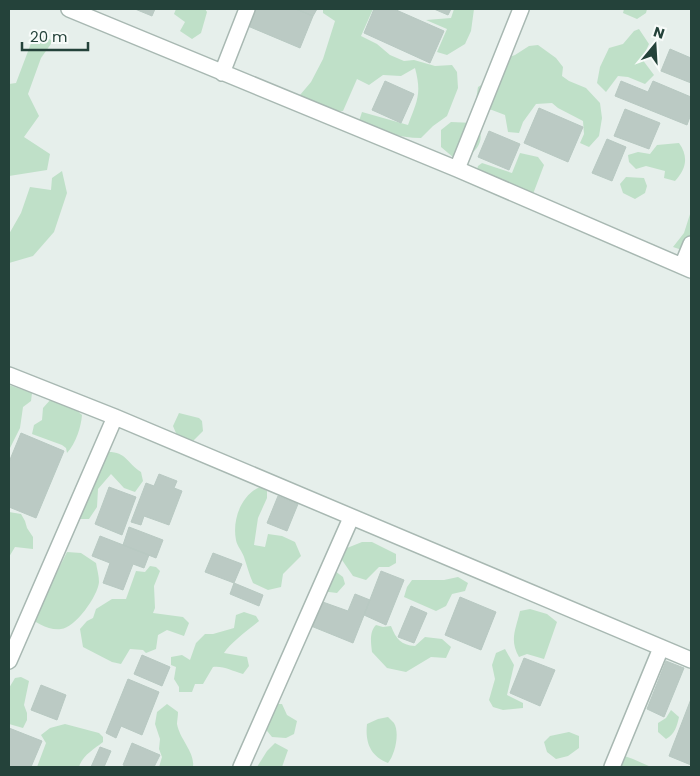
<svg xmlns="http://www.w3.org/2000/svg" width="700" height="776" font-family="Poppins,sans-serif">
<style>
.green{fill:#bfe0c8}
.building{fill:#bbcac4;stroke:#b8c9c2}
.lines{fill:none;stroke-linecap:round;stroke-linejoin:round}
.minor-casing{stroke:#a8b8b2;stroke-width:18}
.minor{stroke:#fff;stroke-width:15}
</style>
<rect width="100%" height="100%" fill="#e6efeb"/>
<path class="green" d="M176,9H205L207,12L201,33L192,39L180,31L185,22L174,14Z
M323,9H373L361,36L377,44L390,55L404,61L414,60L435,66L452,65L457,72L458,88L447,116L433,126L421,138C399,138 378,131 359,121L362,112L408,125C417,101 422,94 415,68L401,76L383,75L369,85L357,79L343,111L299,110L300,95L311,82L323,59L335,21L323,13Z
M454,9H474L471,31L465,44L447,55L437,52L447,29L426,20L451,18Z
M624,9H647L646,13L637,19L623,13Z
M639,29L649,44L642,59L654,75L645,84L628,77L618,76L606,92L597,83L600,67L609,48L623,44L634,31Z
M41,35L53,41L41,58L28,94L39,116L24,137L50,154L47,170L9,176V84L16,83L33,38Z
M538,45L556,58L563,67L562,76L569,81L586,88L600,103L602,118L599,136L589,147L580,143L584,134L583,121L558,108L552,103L536,104L523,122L519,133L508,132L505,115L492,110L475,106L478,87L491,79L496,62L515,55L529,46Z
M451,122L474,123C486,134 481,149 466,157C463,158 458,158 454,158L441,147V130Z
M679,143C689,157 686,169 675,181L664,178L665,171L646,166L636,169L629,162L628,155L638,152L650,154L657,145Z
M520,153L538,157L544,165L533,194L474,179L478,166L482,163L512,173Z
M62,171L67,193L54,232L33,256L9,263V234L21,213L30,187L51,190L52,178Z
M626,177L644,178L647,186L645,193L635,199L623,193L620,184Z
M691,211V250L688,252L673,247L684,233Z
M9,385L32,393L31,401L23,407L20,428L9,450Z
M51,399L74,408L82,415C81,427 76,443 67,453L66,448L62,445L32,434L34,425L42,420L43,408Z
M179,413L199,418L202,421L203,431L193,441L178,438L173,426Z
M106,452C126,451 126,462 141,472L143,481L135,492L124,488L111,474L98,489L97,507L89,519H77Z
M260,487L267,491V498L258,518L254,545L265,547L268,534L282,536L295,542L301,556L283,574L281,587L268,590L253,583C249,574 247,566 244,557C242,551 237,546 236,540C232,520 241,495 260,487Z
M9,512L21,514L25,521L27,528L33,537V549L15,547L9,557Z
M362,542H372L396,554V563L389,567H379L366,580L353,576L342,560L347,548Z
M67,552L81,553L96,563C97,569 99,576 99,582C98,596 75,628 61,629C49,631 35,622 25,615L29,593L44,585L57,572Z
M150,566L156,567L160,571L154,586L155,608L153,613L183,617L189,623L184,636L167,630L158,635L156,649L146,653L143,650L130,649L121,664L112,662L83,647L80,629L87,621L93,618L96,609L112,599H126L136,571L145,572Z
M335,571L343,577L345,584L337,593L321,591Z
M458,577L468,583L465,591L452,594L446,606L436,611L404,597L407,587L412,580H444Z
M530,609L547,614L557,622L544,659L527,654L519,657C509,640 516,629 520,611Z
M244,612L256,616L259,621C249,629 230,643 224,653L247,657L249,666L243,674C231,671 225,666 213,667L203,684H195L192,692H179V687L174,679L176,667L171,665V657L182,655L190,660L196,643L205,634H213L234,628L236,615Z
M376,625L383,627L391,626C396,639 401,645 415,646L425,637L442,639L451,647L446,658L431,657L406,672L387,668L372,652C371,643 369,632 376,625Z
M505,649L514,665L507,695L523,703V708L503,710L493,707L489,700L495,679L492,665L496,653Z
M21,677L29,681L24,705L27,713V720L23,728L9,724V688L15,678Z
M167,704L178,712C178,716 177,721 177,724C180,740 195,752 193,767H159L162,757L159,749L160,739L155,724L157,712Z
M274,704H282L287,715L297,721L294,734L286,738L272,737L263,726Z
M671,710L679,717C677,726 675,734 666,739L658,732V723L666,718Z
M388,717C390,719 392,721 394,723C400,733 395,755 388,763C370,756 365,742 367,724L378,719Z
M65,724L99,733L103,737V742C94,749 82,756 79,767H37L46,743L41,735L50,728Z
M569,732L579,736V748L568,756L556,759L547,752L544,742L550,736Z
M275,743L288,750L282,767H257L267,751Z
M613,752L633,759L651,767H603Z"/>
<path class="building" d="M135,9H155L152,16Z
M249,9H296L313,16L300,48L243,24Z
M296,9H317L313,16Z
M374,9H394L444,31L430,63L364,33Z
M434,9H451L448,15Z
M670,49L691,58V83L661,71Z
M385,81L414,94L401,123L372,110Z
M621,81L648,92L653,81L691,97V114L687,125L615,96Z
M539,108L583,127L568,162L524,143Z
M625,109L660,123L649,149L614,136Z
M489,131L520,144L509,170L478,157Z
M607,139L626,147L612,181L592,173Z
M21,433L64,451L36,518L9,507V462Z
M159,474L177,481L174,488L182,491L169,525L144,516L141,525L131,522L146,483L154,486Z
M109,487L136,497L122,535L95,524Z
M278,496L298,504L287,531L267,523Z
M129,527L163,540L156,558L123,545Z
M100,536L149,555L144,568L133,564L123,590L103,583L110,563L92,556Z
M213,553L242,564L234,583L205,572Z
M381,571L404,580L386,625L364,615Z
M234,583L263,595L259,606L230,594Z
M355,594L370,600L353,643L311,626L320,601L348,611Z
M460,597L496,612L481,650L445,635Z
M411,606L427,613L414,643L398,637Z
M142,655L170,667L162,686L134,674Z
M524,658L555,670L540,706L510,693Z
M666,661L684,668L664,717L647,709Z
M128,679L159,692L142,735L121,726L116,738L106,733Z
M41,685L66,695L57,720L31,710Z
M691,699V765L669,756Z
M9,728L42,741L31,767H13L9,766Z
M132,743L160,755L154,767H129L123,765Z
M100,747L111,751L104,767H91Z"/>
<g class="lines">
<defs>
<path id="minor" d="M69,9L457,169L691,270
M222,73L247,9
M457,169L521,9
M682,266L691,244
M9,375L115,417L691,660
M9,661L115,417
M241,767L351,518
M612,767L661,648"/>
</defs>
<use href="#minor" class="minor-casing"/>
<use href="#minor" class="minor"/>
</g>
<rect width="700" height="776" fill="none" stroke="#24423a" stroke-width="20"/>
<g transform="translate(655 45) rotate(18)" stroke="#f7fbf9" stroke-width="4" paint-order="stroke">
<path d="M0-4L9 19L0 12L-9 19Z" fill="#24423a"/>
<text y="-8" font-size="14" font-weight="bold" text-anchor="middle" fill="#24423a">N</text>
</g>
<path d="M22 42v8h66v-8" fill="none" stroke="#24423a" stroke-width="2.5"/>
<text x="30" y="42" font-size="15" fill="#24423a" stroke="#f7fbf9" stroke-width="4" paint-order="stroke">20 m</text>
</svg>
